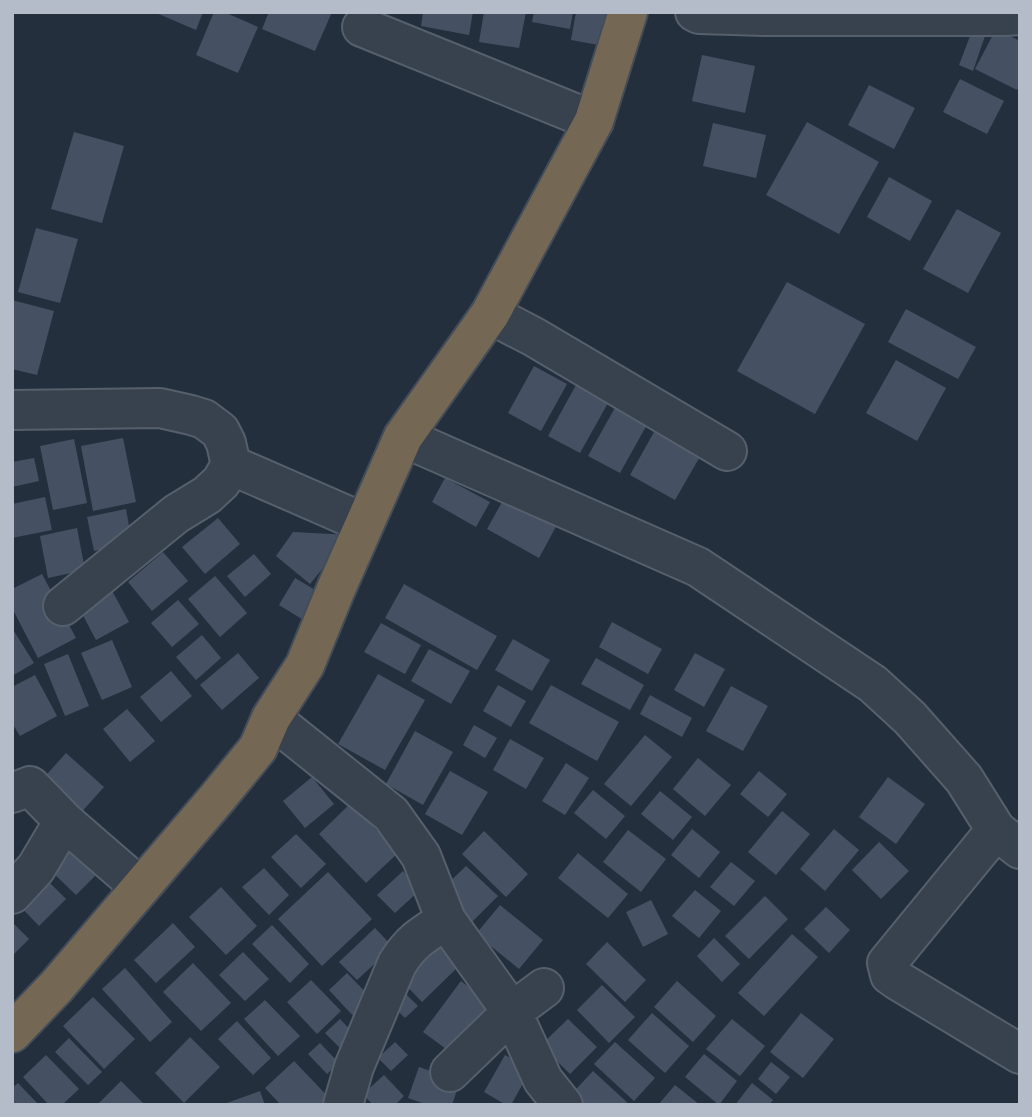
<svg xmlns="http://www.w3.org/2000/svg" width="1032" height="1117" font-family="Overpass,sans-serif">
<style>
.building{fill:#455162}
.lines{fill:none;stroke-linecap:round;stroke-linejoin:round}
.minor-casing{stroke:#565f6c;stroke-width:42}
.highway-casing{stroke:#434c59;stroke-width:42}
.minor{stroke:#38414e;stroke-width:38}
.highway{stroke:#746855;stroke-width:38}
</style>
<rect width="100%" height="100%" fill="#242f3e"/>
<path class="building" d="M154,12H203L196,30Z
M214,12H224L258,27L238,73L196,55Z
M269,12H332L315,51L262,29Z
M423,12H473L469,35L421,26Z
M484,12H526L519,48L479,42Z
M534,12H573L570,29L532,22Z
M576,12H621L615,48L571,40Z
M996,29L1020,41V84L1017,90L975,69Z
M972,31L985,36L973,71L959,65Z
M702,55L755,66L745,113L692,101Z
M960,79L1004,101L987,134L943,112Z
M869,85L915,108L894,149L848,125Z
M807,122L879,162L839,234L766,195Z
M713,123L766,135L756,178L703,166Z
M74,132L124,146L102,223L51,209Z
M889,177L932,201L910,241L867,217Z
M957,209L1001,233L968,293L923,269Z
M36,228L78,239L60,303L18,292Z
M787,282L865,324L815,414L737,371Z
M12,300L54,311L37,375L12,369Z
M906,309L976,347L958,379L888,342Z
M896,360L946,388L917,441L866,413Z
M534,366L567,384L541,431L508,413Z
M576,385L608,403L580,453L548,436Z
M617,404L649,421L620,473L588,456Z
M659,423L705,448L675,500L630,475Z
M123,438L136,502L93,511L81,446Z
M74,439L87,503L53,510L40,446Z
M34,458L39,481L12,487V462Z
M445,478L490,502L476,527L432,502Z
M507,493L559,521L539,558L487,529Z
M45,497L52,530L12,538V504Z
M126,509L132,543L94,551L87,517Z
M218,518L240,544L205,574L182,547Z
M77,528L85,570L48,578L40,536Z
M293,532L350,535L310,584L276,556Z
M163,552L188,581L152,611L128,582Z
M254,554L271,574L245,597L227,576Z
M42,574L76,638L38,658L12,608V589Z
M215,576L247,613L220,637L188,599Z
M295,578L327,597L310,624L279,605Z
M404,584L497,636L477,670L385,618Z
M110,587L129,622L96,640L77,604Z
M178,600L199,624L172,647L151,623Z
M612,622L662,649L648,674L599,647Z
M381,623L421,645L405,674L364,652Z
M12,628L34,663L12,676Z
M202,635L221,658L196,680L176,657Z
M513,639L550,660L532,691L495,670Z
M112,640L132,687L102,700L81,653Z
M429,649L470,671L451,704L411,681Z
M238,653L259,678L222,710L200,685Z
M695,653L725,669L704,707L674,690Z
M68,654L89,706L65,716L44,664Z
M596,658L644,685L630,710L581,684Z
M171,671L192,696L161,722L140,697Z
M378,674L425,700L385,770L338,744Z
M35,675L57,716L20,736L12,723V687Z
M498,685L526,701L511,727L483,711Z
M551,685L619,722L597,761L529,723Z
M731,686L768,706L743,751L706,731Z
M650,695L692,718L682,737L640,714Z
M127,709L155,741L130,762L103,729Z
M474,725L497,738L485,758L463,745Z
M415,731L453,752L423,805L386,784Z
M645,735L672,757L631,806L604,784Z
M510,739L544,758L526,789L493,770Z
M66,753L104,787L78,816L40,782Z
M698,758L731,785L705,816L673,789Z
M566,763L589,778L565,815L542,801Z
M450,771L488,792L462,835L425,814Z
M759,771L787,794L768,817L740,794Z
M312,777L334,804L305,828L283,801Z
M888,777L925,804L896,844L859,817Z
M593,790L625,816L606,839L574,813Z
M660,791L692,817L673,840L641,814Z
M351,803L398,853L366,883L319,834Z
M782,811L810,834L776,875L748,852Z
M692,829L720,852L699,878L671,855Z
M834,829L859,850L825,891L800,869Z
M628,830L666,859L641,892L603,862Z
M484,831L528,874L506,897L462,854Z
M296,834L326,864L301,888L271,857Z
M65,842L97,874L76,895L44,864Z
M879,842L909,871L881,899L852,870Z
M578,853L628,894L608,918L558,878Z
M731,862L755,881L734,906L710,887Z
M466,866L498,896L469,925L437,894Z
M264,868L289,895L269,915L242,887Z
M403,871L420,890L395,913L377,895Z
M328,872L372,919L322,966L278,919Z
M41,874L66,899L39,926L15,901Z
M221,887L257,926L226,955L189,917Z
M695,890L721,911L699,938L672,916Z
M765,896L788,919L749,959L725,936Z
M651,900L668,934L643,947L626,912Z
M500,905L543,940L519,969L476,934Z
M826,907L850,930L829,953L804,929Z
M12,922L29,939L12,956Z
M173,923L195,947L156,983L134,960Z
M272,925L309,964L290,983L252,944Z
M375,928L393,947L357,980L339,962Z
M792,934L818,957L764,1016L738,993Z
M714,938L740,964L722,982L697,956Z
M437,940L460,965L422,1002L398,977Z
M607,942L646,980L625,1002L586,964Z
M243,952L269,979L245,1001L219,975Z
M193,963L231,1003L201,1031L163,992Z
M125,968L172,1022L150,1042L102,989Z
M347,973L373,1000L355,1018L329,990Z
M311,980L341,1011L317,1034L287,1002Z
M461,981L490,1004L453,1054L423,1032Z
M677,981L716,1016L693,1042L654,1007Z
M602,985L635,1017L609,1043L577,1010Z
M405,993L418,1006L405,1018L392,1005Z
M93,997L135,1039L104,1069L63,1026Z
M265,1000L300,1036L278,1056L244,1019Z
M652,1013L689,1046L665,1073L628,1040Z
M801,1013L834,1039L803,1078L770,1052Z
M340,1019L360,1040L346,1054L325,1033Z
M568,1019L597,1047L570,1074L541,1045Z
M732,1019L765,1046L740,1076L706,1049Z
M237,1021L271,1058L253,1075L218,1039Z
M190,1037L220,1067L184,1103L155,1073Z
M69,1038L102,1072L88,1085L55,1052Z
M395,1042L408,1055L391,1071L378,1058Z
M615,1042L655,1078L634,1101L594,1064Z
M320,1043L339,1063L327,1074L308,1054Z
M704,1054L737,1081L719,1105L685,1077Z
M46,1055L79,1089L62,1105H49L23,1077Z
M505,1055L531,1069L511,1105H506L484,1092Z
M294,1061L336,1105H281L265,1088Z
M771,1062L790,1077L776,1094L758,1079Z
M419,1067L460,1081L452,1105H428L408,1098Z
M593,1071L630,1105H571L566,1100Z
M384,1075L404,1096L395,1105H373L363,1094Z
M121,1081L145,1105H97Z
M18,1083L39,1105H12V1088Z
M752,1083L773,1100L769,1105H735Z
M675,1085L700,1105H658Z
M260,1091L265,1105H224V1104Z"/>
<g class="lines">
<defs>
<path id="minor" d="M695,12L699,14L765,16H1005L1020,15
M362,27L594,121
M490,314L534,337L727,451
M12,410L160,408L191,415L204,419L220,431L226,443L231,465L364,523
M403,437L698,567L873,684L910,718L964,779L996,830L1020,849
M63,606L176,514L207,495L221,482L231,465
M271,718L391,814L421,856L446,920L512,1012L544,988
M12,793L30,786L64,821L140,887
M996,830L887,963L890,975L897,980L1020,1054
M12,894L36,868L64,821
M450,1072L512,1012L543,1080L563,1105
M343,1105L354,1067L397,964C411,941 424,934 446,920"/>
<path id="highway" d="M12,1033L56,987L218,797L258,748L271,718L305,665L336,589L403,437L490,314L594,121L628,12"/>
</defs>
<use href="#minor" class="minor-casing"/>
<use href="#highway" class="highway-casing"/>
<use href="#minor" class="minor"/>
<use href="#highway" class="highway"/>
</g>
<rect width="1032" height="1117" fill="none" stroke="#b4bcc9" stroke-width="28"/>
</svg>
